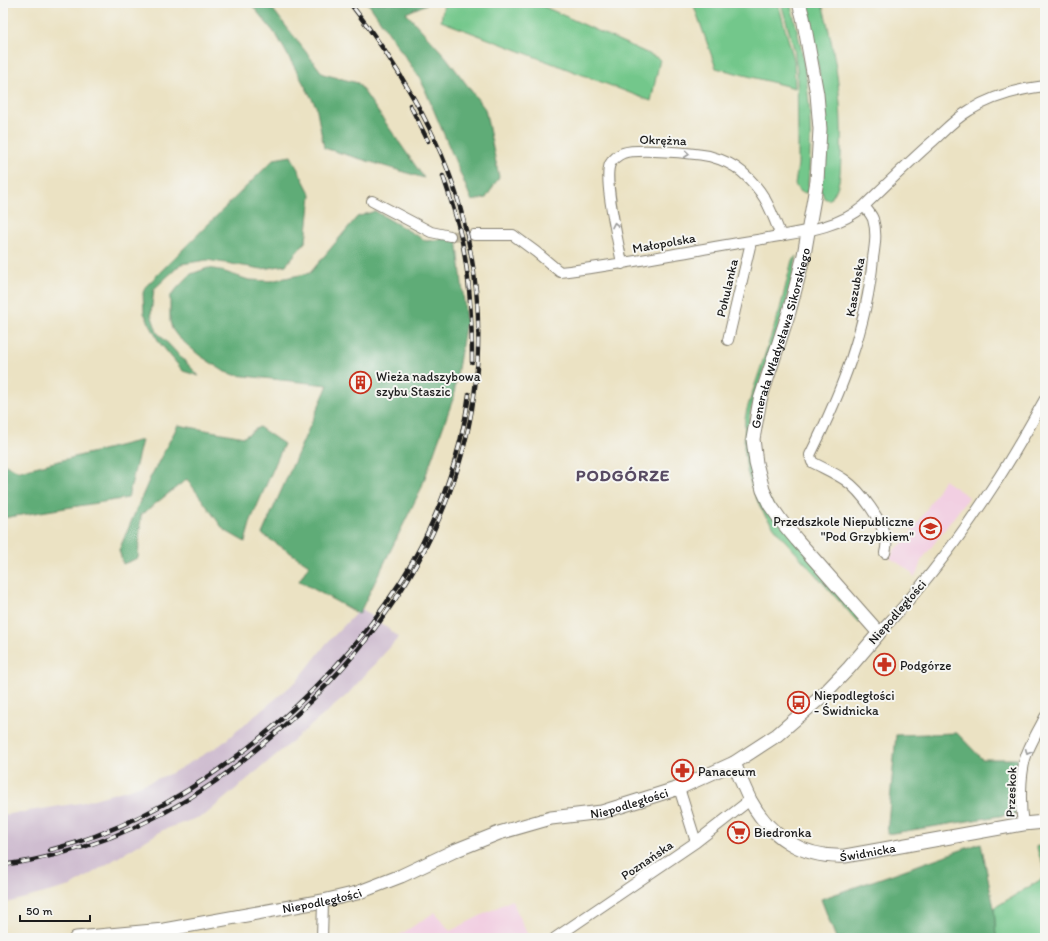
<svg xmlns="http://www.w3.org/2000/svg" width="1048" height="941" font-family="Itim,sans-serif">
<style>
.built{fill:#f2cfe2}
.industrial{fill:#cfbdd0}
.green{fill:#73c78b;stroke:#487254}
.forest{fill:#5eac77;stroke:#3d644a}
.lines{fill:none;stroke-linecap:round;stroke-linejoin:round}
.minor-tunnel{stroke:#c2baa2;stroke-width:10;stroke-dasharray:10 5;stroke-linecap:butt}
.minor-casing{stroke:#847f70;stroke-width:12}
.major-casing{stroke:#847f70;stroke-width:15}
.minor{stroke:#fff;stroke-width:10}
.major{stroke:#fff;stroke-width:13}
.rail-casing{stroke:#1c1c1c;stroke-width:4.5}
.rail{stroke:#f6f6f2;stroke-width:3;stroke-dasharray:9;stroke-linecap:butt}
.oneway{stroke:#999}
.labels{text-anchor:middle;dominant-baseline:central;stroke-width:4;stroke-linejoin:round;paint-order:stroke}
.street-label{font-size:13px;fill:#1c1c1c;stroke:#f6f6f2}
.poi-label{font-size:13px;fill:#1c1c1c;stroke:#f6f6f2;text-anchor:start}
.district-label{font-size:17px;font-weight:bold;letter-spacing:1px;fill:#584b63;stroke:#f6f6f2}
</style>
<rect width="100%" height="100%" fill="#f6f6f2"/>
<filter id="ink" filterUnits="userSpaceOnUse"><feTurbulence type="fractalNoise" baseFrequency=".025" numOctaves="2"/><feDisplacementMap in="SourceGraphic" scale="8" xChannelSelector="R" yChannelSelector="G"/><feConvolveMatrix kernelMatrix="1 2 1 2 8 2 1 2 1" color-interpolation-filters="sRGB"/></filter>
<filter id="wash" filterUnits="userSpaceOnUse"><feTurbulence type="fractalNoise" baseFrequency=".012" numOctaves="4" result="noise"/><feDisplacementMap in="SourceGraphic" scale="16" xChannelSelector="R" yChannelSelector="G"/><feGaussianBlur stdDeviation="0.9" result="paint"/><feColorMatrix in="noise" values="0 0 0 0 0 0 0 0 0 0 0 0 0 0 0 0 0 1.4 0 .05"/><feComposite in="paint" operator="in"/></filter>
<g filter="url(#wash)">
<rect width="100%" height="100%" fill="#ebe2c3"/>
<path class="built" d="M944,480L969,497L921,561L917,573L914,577L909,570L890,558L895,549L902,544L920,520Z
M512,900L529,938H395L435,912L450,931Z"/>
<path class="industrial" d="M361,608L399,637L347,695L205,815L163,830L71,886L3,904V815L80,803L133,788L172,773L220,745L298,680L326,644Z"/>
<path class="green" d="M444,3H536L660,59L651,101L441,21Z
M693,3H778L794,60L795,88L716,68Z
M781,3H790C808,67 814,117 808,184L810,188L809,191L807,190V193L801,192L795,185L798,164V138L797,70L794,49Z
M803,3H822C836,54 843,104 841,157C840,172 841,189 829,200L824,198L822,192H820L823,96L815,47Z
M797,256L785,308L757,389L750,413L748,430L753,478L861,620L858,622L779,534L764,514L759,504L752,488L747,471L744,448L745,419L747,409L780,309L792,260Z
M1036,846L1045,847V871Z
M1045,877V938H996L994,908Z"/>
<path class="forest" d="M250,3H268L323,74L358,83L424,178L324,148L316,106L277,36Z
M368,3H429L406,13L446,57L485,109L499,177L486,198L472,201L421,80Z
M291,156L311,195L306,241L286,265L262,269L207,260L181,264L154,289L151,314L157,332L199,376L183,371L159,342L144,313L143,293L145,287L274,159Z
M375,211L426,241L457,237L466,321L453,399L421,489L359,614L299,581L309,565L262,534L328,385L235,375L225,372L199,355L178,337L172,329L170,321V297L179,286L191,274L208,268L219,270L249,280L270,281L310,273L357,217Z
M178,425L244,437L259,427L284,444L251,520L245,542L224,530L187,479L141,515L138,558L123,564L119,550L150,478Z
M142,440L128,498L3,518V464L19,471Z
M957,733L982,759H1018V813L887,834L896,735Z
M981,843L994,908L996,938H836L821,899Z"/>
</g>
<g filter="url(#ink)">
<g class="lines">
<path class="minor-tunnel" d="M450,236L474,235"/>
<defs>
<path id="minor" d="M372,201L431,232L450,236
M474,235H513L536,252L560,272C607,267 652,258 698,250C725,245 752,241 779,236C808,231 841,226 864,206
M622,264C619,244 603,180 610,164C612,160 618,155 623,153C638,148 693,153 709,156C720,159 733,164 742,172C765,192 770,208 781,236
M728,340L751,242
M885,553C886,549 887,545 886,541C883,521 861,491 845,480C835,473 823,468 812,462L810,455C841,393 867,328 873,258C875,245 877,232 873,219C871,214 867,210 864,206C887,184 909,162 933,141C945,130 956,118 970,110C992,96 1020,89 1045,86
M879,633C921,589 959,539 992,488C1011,460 1028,429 1045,399
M679,788L696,842
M1023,824C1020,806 1020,778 1025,759C1029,745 1039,730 1045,717
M322,938L323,901
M555,938L696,842L750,800"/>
<g id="major">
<path id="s1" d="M734,763C739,775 744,788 750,800C770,837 803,858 845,856L1023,824L1045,822"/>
<path id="s2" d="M76,938L164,930L323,901L357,893L401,876L454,851L499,833L551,818L602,812L679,788L734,763L777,735L821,697L849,668L879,633L797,540L782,522L770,505L763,490L756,463L753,439L760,400L789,312L796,286L804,255L817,181L820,129L817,94L803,17L799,3"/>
</g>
</defs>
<use href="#minor" class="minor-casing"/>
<use href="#major" class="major-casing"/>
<use href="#minor" class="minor"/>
<use href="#major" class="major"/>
<defs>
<path id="rail" d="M410,105L428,141
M443,176C452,203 461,230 465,258C471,293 472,327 472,362
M50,850C187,816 326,699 401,581C435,527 461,458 469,394
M3,865C79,855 150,826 213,783C233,769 252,753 271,737C429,605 519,413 460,207C440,135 396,62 350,3"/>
</defs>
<use href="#rail" class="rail-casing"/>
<use href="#rail" class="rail"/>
</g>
<defs><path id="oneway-chevron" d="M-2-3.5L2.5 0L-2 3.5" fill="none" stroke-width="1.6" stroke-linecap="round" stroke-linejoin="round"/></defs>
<g class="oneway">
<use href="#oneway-chevron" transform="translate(687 154) rotate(6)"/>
<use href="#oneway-chevron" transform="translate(615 225) rotate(-101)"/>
<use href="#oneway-chevron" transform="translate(1028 752) rotate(115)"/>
</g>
</g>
<defs>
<symbol id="building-ring" viewBox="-11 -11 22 22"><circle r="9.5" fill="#f6f6f2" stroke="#c8321e" stroke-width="1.5"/><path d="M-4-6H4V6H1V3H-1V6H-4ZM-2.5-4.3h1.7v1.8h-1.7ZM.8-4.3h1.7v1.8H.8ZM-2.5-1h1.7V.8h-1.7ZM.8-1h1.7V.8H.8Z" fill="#c8321e"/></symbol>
<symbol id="school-ring" viewBox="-11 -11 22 22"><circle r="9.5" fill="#f6f6f2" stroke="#c8321e" stroke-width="1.5"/><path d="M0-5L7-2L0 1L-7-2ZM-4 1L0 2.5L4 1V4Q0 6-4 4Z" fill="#c8321e"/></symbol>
<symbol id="pharmacy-ring" viewBox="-11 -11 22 22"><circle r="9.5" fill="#f6f6f2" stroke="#c8321e" stroke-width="1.5"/><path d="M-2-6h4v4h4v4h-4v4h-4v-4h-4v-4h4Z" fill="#c8321e"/></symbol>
<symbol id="bus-ring" viewBox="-11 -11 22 22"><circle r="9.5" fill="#f6f6f2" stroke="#c8321e" stroke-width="1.5"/><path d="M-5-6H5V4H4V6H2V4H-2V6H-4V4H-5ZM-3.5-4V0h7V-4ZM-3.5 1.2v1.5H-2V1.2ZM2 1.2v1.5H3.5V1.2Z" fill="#c8321e"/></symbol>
<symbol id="supermarket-ring" viewBox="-11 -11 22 22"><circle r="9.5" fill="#f6f6f2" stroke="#c8321e" stroke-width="1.5"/><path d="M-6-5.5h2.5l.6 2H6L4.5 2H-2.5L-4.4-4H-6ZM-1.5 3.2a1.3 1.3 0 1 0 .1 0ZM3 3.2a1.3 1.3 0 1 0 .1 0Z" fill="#c8321e"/></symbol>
</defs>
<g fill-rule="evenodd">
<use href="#building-ring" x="348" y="370" width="25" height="25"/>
<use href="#school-ring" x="918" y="516" width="25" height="25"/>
<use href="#pharmacy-ring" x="872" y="652" width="25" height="25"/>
<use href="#bus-ring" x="786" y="690" width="25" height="25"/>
<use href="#pharmacy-ring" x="670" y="758" width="25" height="25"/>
<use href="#supermarket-ring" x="726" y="820" width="25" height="25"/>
</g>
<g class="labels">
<g class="street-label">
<text transform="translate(663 140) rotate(2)">Okrężna</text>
<text transform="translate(664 243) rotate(-10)">Małopolska</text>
<text transform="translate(855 287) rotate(-80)">Kaszubska</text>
<text transform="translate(727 288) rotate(-77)">Pohulanka</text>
<text stroke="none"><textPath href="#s2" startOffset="1223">Generała Władysława Sikorskiego</textPath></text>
<text transform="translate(897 612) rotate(-49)">Niepodległości</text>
<text transform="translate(1011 792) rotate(-88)">Przeskok</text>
<text stroke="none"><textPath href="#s2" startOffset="573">Niepodległości</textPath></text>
<text stroke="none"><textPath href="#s1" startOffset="180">Świdnicka</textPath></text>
<text transform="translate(647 860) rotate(-34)">Poznańska</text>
<text stroke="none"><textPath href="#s2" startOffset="249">Niepodległości</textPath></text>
</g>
<g class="poi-label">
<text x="376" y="376">Wieża nadszybowa<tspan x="376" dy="15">szybu Staszic</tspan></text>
<text x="914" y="521" text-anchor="end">Przedszkole Niepubliczne<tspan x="914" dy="15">"Pod Grzybkiem"</tspan></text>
<text x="900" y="665">Podgórze</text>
<text x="814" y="695">Niepodległości<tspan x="814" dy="15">- Świdnicka</tspan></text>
<text x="698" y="771">Panaceum</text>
<text x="754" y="832">Biedronka</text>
</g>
<g class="district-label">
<text x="623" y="475">PODGÓRZE</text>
</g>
</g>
<rect width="1048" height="941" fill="none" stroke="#f6f6f2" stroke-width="16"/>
<path d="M20 915v6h70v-6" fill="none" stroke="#1c1c1c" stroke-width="2"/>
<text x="26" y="915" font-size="12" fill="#1c1c1c" stroke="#f6f6f2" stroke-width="3" paint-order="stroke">50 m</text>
</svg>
